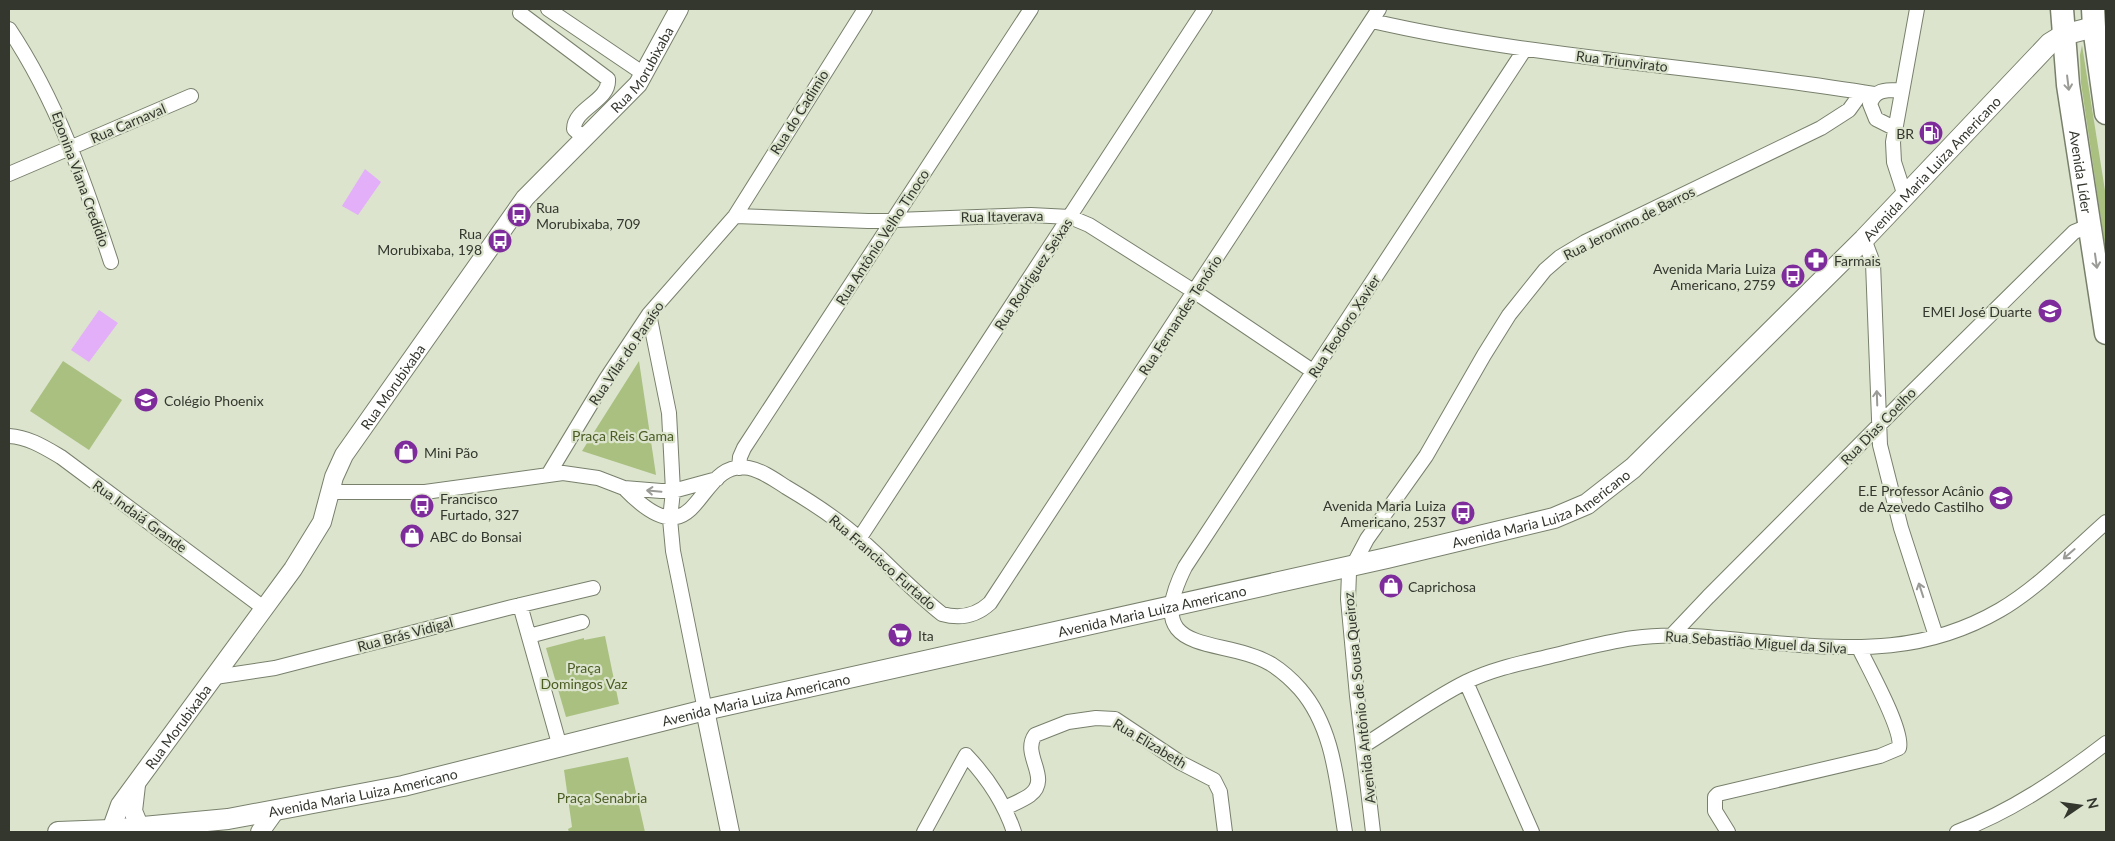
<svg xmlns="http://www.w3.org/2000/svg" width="2115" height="841" font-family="Lato,sans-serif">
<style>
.green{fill:#a9c080}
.water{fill:#e3aff8}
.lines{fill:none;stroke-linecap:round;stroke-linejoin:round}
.minor-casing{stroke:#78806c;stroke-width:16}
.tertiary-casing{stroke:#78806c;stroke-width:20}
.secondary-casing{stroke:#78806c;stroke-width:22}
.primary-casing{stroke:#78806c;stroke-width:25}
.minor{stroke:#fff;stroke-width:14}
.tertiary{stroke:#fff;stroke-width:18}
.secondary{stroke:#fff;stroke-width:20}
.primary{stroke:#fff;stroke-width:22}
.oneway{stroke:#9a9b96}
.labels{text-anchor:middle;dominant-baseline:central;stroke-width:4.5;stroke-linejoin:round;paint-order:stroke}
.street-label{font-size:14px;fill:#34372e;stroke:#dce4ce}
.poi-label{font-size:14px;fill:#34372e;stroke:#dce4ce;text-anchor:start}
.park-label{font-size:14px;fill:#4b5d23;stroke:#dce4ce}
</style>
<rect width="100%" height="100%" fill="#dce4ce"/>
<path class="green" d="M2082,45L2106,197V253L2081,83L2080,55Z
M63,361L122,400L89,450L30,411Z
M639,361L656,475L582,451Z
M605,636L619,704L566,717L546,648L584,638V640Z
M628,757L645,832H569L568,829L572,827L564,770Z"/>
<path class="water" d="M365,169L381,182L358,215L342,206Z
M99,310L118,323L89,362L71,350Z"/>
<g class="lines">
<defs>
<path id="minor" d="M548,9L644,74
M520,13L608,79C610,101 574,108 574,129L584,138
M1372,21C1537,59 1707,66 1874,94
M9,29C57,101 84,180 111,262
M1894,128L1876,119L1870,104C1875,89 1886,90 1901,90
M9,174L191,96
M1905,196L1894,162L1893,142L1917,9
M735,216L868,221L1031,215L1070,217L1089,225L1195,292L1314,372
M1864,239L1873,263L1880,445L1901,528L1936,636
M649,314L669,413L673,491L670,519L673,551L705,710
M9,436C28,437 44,447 61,457L265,609
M739,468L740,457L744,448L1031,9
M548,475L606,379L649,314L735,216L865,9
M624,488C702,569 694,457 749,468C763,471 775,480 786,487C813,503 838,519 861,540C888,564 913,591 942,614C960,619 976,616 990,603L1379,9
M331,492H425L563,473L598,478L624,488L661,491H673L717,479
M859,539L1205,9
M520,605L560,747
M1672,635L1708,597L1902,402L2074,232L2091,225
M529,636L582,622
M215,677L275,668L508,608L593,588
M1466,682L1532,832
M1363,746C1397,725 1430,700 1466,682C1490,670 1517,664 1543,658C1573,651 1604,642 1634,638C1681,631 1729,640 1776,643C1857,650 1926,653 2000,610C2039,587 2072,552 2106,522
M1005,808C1013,804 1023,800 1030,795C1052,778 1021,755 1035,735L1068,722L1096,718L1115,719L1181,763L1214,780L1220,792L1225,832
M924,832L966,755C988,778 1004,802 1014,832
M1345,832C1337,784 1334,728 1300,689C1292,680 1282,671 1271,664C1221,635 1139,659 1185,567L1525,49
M1373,832L1357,696L1348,599L1349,573L1367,539L1426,456L1484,355L1509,315L1545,270L1560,257L1585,242L1821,128L1849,110L1862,92
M1728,832L1715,811V797L1718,794L1880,756L1899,748C1904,731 1868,667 1859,648
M1957,832C2012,811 2059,779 2106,743"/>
<g id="tertiary">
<path d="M705,710L730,832"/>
<path d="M136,785L133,811L140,828"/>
<path id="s1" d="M111,830L120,805L293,569L322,522L334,477L344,455L525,198L638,84L679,9"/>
<path d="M260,832L275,811"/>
</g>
<g id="secondary">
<path id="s2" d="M58,832L111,830L228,819L403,786L705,710L1387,558L1554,518L1587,504L1633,468L1864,239L2050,43L2063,35L2094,27"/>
</g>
<g id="primary">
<path id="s3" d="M2062,9L2068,85L2106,333"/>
<path d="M2093,9L2094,27L2106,113"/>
</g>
</defs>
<use href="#minor" class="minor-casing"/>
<use href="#tertiary" class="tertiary-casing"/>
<use href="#secondary" class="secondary-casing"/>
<use href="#primary" class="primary-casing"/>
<use href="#minor" class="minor"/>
<use href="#tertiary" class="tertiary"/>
<use href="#secondary" class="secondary"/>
<use href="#primary" class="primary"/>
</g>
<defs><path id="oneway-shaft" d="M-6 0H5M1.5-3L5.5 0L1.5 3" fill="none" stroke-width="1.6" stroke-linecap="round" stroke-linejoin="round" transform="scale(1.25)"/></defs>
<g class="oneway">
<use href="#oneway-shaft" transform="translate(2068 83) rotate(83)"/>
<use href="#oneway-shaft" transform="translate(2096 261) rotate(82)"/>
<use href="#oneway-shaft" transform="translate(1877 398) rotate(-92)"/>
<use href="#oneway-shaft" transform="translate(654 491) rotate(-175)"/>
<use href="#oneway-shaft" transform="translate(2069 554) rotate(139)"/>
<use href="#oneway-shaft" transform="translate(1921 590) rotate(-108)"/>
</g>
<defs>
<symbol id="fuel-disc" viewBox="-11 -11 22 22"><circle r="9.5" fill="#7e2b9b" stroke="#dce4ce"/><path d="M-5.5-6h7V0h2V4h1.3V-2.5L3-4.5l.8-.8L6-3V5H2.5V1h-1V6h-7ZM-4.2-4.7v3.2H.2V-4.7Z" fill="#fff"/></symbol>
<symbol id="bus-disc" viewBox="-11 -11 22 22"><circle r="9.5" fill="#7e2b9b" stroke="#dce4ce"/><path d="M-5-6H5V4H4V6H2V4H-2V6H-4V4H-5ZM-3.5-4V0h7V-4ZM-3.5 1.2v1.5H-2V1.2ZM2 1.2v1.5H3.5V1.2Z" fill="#fff"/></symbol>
<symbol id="pharmacy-disc" viewBox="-11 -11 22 22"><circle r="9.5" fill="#7e2b9b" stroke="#dce4ce"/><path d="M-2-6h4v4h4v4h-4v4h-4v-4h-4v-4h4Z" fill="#fff"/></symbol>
<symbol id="school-disc" viewBox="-11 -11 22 22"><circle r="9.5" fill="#7e2b9b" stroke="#dce4ce"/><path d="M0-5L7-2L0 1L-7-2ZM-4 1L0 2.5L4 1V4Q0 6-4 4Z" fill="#fff"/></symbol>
<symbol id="university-disc" viewBox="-11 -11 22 22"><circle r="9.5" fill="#7e2b9b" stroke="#dce4ce"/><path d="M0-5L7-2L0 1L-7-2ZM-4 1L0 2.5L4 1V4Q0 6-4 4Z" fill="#fff"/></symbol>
<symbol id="shop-disc" viewBox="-11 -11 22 22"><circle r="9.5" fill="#7e2b9b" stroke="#dce4ce"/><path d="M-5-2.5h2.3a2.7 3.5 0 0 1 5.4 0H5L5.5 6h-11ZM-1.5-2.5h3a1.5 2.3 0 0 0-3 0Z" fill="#fff"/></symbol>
<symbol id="supermarket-disc" viewBox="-11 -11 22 22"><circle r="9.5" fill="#7e2b9b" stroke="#dce4ce"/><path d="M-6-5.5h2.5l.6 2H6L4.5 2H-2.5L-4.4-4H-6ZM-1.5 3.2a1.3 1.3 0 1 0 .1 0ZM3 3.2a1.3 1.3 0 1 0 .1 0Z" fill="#fff"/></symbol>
</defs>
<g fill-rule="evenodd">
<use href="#fuel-disc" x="1917" y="119" width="28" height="28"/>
<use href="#bus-disc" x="505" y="201" width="28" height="28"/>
<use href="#bus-disc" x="486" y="227" width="28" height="28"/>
<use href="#pharmacy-disc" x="1802" y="246" width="28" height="28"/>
<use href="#bus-disc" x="1779" y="262" width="28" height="28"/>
<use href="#school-disc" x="2036" y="297" width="28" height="28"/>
<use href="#university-disc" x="132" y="386" width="28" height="28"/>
<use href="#shop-disc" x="392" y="438" width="28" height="28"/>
<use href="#school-disc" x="1987" y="484" width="28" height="28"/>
<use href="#bus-disc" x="408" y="492" width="28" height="28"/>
<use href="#bus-disc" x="1449" y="499" width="28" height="28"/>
<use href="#shop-disc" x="398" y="522" width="28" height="28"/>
<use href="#shop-disc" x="1377" y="572" width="28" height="28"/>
<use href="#supermarket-disc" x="886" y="621" width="28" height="28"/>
</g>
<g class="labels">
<g class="street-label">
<text transform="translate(1622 61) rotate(7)">Rua Triunvirato</text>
<text stroke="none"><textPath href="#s1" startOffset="934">Rua Morubixaba</textPath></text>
<text transform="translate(799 112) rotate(-58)">Rua do Cadimio</text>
<text transform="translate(128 123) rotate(-23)">Rua Carnaval</text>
<text stroke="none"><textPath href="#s2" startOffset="2048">Avenida Maria Luiza Americano</textPath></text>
<text stroke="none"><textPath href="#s3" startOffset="164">Avenida Líder</textPath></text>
<text transform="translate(81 179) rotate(70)">Eponina Viana Credídio</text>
<text transform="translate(1002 216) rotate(-1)">Rua Itaverava</text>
<text transform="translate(1629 223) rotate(-27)">Rua Jeronimo de Barros</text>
<text transform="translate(882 237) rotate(-57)">Rua Antônio Velho Tinoco</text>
<text transform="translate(1033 274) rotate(-57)">Rua Rodriguez Seixas</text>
<text transform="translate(1180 315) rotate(-57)">Rua Fernandes Tenório</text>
<text transform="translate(1344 326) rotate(-57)">Rua Teodoro Xavier</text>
<text transform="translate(626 353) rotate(-56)">Rua Vilar do Paraíso</text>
<text stroke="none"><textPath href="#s1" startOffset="529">Rua Morubixaba</textPath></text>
<text transform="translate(1878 426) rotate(-46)">Rua Dias Coelho</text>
<text stroke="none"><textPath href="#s2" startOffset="1522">Avenida Maria Luiza Americano</textPath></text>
<text transform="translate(140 516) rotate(36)">Rua Indaiá Grande</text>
<text transform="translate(883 562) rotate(41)">Rua Francisco Furtado</text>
<text stroke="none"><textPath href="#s2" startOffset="1118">Avenida Maria Luiza Americano</textPath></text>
<text transform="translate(405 634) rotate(-15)">Rua Brás Vidigal</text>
<text transform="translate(1756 642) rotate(4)">Rua Sebastião Miguel da Silva</text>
<text stroke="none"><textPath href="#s2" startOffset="712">Avenida Maria Luiza Americano</textPath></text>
<text transform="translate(1359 698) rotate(-96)">Avenida Antônio de Sousa Queiroz</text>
<text stroke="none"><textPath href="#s1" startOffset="124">Rua Morubixaba</textPath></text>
<text transform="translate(1150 743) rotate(31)">Rua Elizabeth</text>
<text stroke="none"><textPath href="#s2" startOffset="308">Avenida Maria Luiza Americano</textPath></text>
</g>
<g class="poi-label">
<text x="1914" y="133" text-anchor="end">BR</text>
<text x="536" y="207">Rua<tspan x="536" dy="16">Morubixaba, 709</tspan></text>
<text x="482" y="233" text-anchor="end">Rua<tspan x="482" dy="16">Morubixaba, 198</tspan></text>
<text x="1834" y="260">Farmais</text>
<text x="1776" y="268" text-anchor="end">Avenida Maria Luiza<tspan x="1776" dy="16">Americano, 2759</tspan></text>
<text x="2032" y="311" text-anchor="end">EMEI José Duarte</text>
<text x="164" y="400">Colégio Phoenix</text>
<text x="424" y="452">Mini Pão</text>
<text x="1984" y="490" text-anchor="end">E.E Professor Acânio<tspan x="1984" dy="16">de Azevedo Castilho</tspan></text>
<text x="440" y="498">Francisco<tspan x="440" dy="16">Furtado, 327</tspan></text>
<text x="1446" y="505" text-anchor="end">Avenida Maria Luiza<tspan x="1446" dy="16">Americano, 2537</tspan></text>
<text x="430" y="536">ABC do Bonsai</text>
<text x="1408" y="586">Caprichosa</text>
<text x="918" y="635">Ita</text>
</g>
<g class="park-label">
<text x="623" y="435">Praça Reis Gama</text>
<text x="584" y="667">Praça<tspan x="584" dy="16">Domingos Vaz</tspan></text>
<text x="602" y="797">Praça Senabria</text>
</g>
</g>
<rect width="2115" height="841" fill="none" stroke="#34372e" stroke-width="20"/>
<g transform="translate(2080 806) rotate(77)" stroke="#dce4ce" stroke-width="4" paint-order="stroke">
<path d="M0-4L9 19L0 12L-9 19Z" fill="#34372e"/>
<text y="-8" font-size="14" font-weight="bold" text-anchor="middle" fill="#34372e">N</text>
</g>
</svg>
